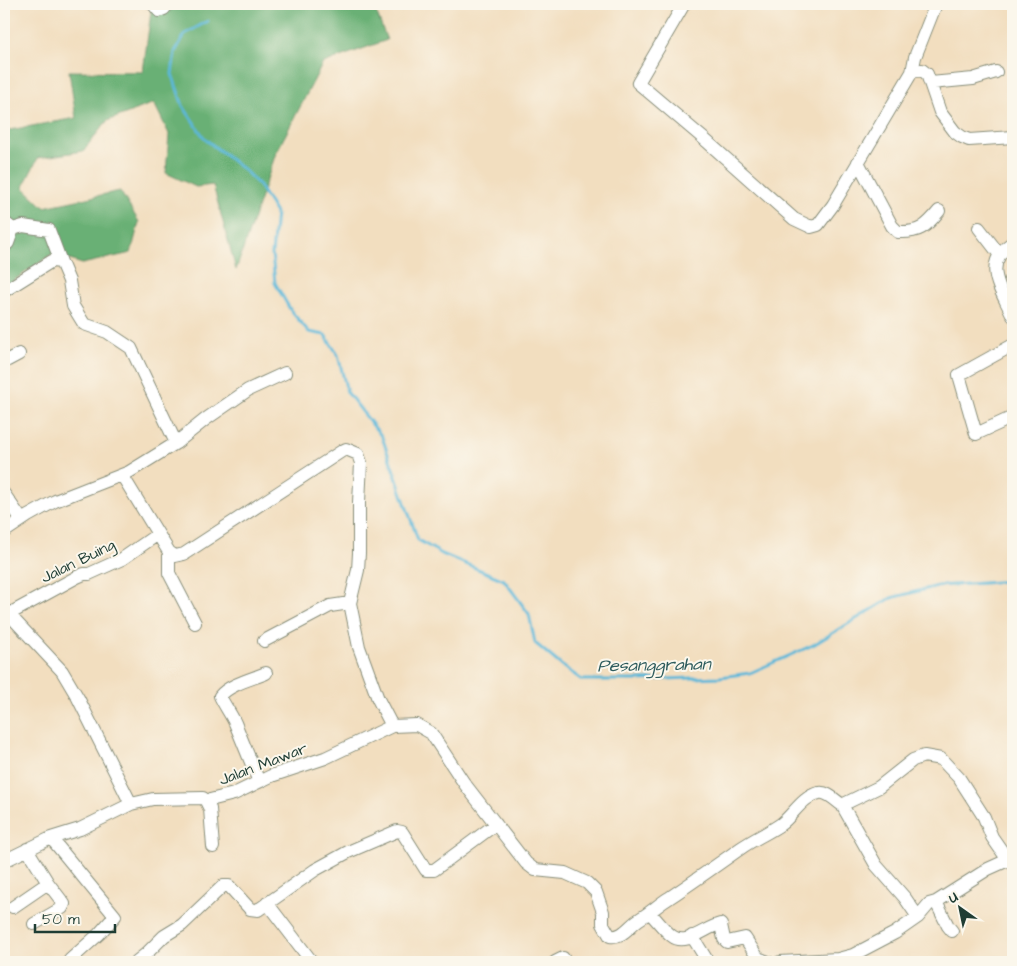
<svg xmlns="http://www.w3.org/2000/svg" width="1017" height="966" font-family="'Architects Daughter',sans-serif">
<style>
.forest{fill:#69b074;stroke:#447654}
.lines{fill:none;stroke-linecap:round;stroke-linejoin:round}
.stream{stroke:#5bb8d9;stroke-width:3}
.minor-casing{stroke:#888e7a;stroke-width:14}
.minor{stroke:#fff;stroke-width:12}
.labels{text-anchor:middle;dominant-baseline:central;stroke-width:4;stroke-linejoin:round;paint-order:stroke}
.street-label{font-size:16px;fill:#1f3d34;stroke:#fbf7ec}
.water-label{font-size:18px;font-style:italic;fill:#2e5c5d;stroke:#fbf7ec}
</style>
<rect width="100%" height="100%" fill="#fbf7ec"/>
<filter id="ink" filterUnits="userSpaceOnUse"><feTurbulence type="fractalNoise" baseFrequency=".02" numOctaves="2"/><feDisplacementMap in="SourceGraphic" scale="10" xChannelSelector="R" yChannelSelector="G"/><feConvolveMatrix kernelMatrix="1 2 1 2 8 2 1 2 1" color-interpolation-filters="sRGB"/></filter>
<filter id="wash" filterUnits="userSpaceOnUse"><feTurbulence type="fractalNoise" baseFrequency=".0096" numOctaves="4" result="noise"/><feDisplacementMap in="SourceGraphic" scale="20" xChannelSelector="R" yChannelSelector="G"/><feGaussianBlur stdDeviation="1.12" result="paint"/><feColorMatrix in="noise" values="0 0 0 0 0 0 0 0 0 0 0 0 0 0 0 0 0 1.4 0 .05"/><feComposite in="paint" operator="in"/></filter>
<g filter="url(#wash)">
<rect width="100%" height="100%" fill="#f2debf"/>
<path class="forest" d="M152,4H373L387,40L323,63L276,153L236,270L213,185L196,187L166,173L169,134L154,103L107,121L83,151L38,158L23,187L44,207L120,191L139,222L131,253L82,264L52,254L4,287V131L76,118L69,71L143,72Z"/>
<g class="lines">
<path class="stream" d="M208,21L185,34L175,52L172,74L183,106L205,139L244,170L258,184L276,213L272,254L275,283L291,311L309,332L325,335L338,355L347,392L382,437L418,540L442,554L504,580L529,614L535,643L561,665L582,680H637L720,677L750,673L813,645L891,598L938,586L1013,581"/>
</g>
</g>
<g filter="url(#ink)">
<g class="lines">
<defs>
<path id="minor" d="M153,4L159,11L164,9L168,4
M684,4L638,83L703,138L794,219L811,227L818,225L833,205L912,72L915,57L936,4
M912,72L922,70L927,74L940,112L955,132L962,137L969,140L1013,137
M931,83L973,79L996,72
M858,162L892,226L898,232C919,233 926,227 939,211
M4,222L13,229L23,226L49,230L61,262
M979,228L1000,255
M1013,242C980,264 1001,289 1013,316
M4,247L8,243L13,229
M4,291L52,261L61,262L69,281L73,306L84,324L107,332L131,348L176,443
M1013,345L959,375L976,434L1013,417
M4,362L19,354
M122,475L169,552L175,556L184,554L342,451L346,449L358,454L361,463L359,502V553L358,570L350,603L359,647L378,699L392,726
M4,494L22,520
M4,532L28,516L55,501L129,472L176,443L206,419L248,390L285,373
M169,552V573L195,623
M4,609L62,671L78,698L131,804
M9,614L77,577L84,574H89L122,559L158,534
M264,641L330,606L350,603
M259,782C251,762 243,743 235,723C231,714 224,705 220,696C230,684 252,679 266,673
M206,801L210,809L213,847
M842,805L876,865L905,898L918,917
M51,838L115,916L99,934L70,960
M27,849L48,883L64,904L62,908L34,924
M4,861L51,838L80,829L131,804L153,799L203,798L206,801L234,794L271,776L325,758L392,726L417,725L431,733L464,783L526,863L535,870L565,873L587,883L596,892L603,912V924L610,936C624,938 629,925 641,918C651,912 659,904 669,898C693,882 717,865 741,848C754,839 768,833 781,824C793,815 803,796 819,793C827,791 836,801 842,805L879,787L913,760L924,756L941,759L959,778L984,817L992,837L1008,860L1013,864
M936,902L948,926L952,931
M267,903L312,962
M13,907L48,883
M650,913C657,920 664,930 672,936C686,947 706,927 720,924L721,925L724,939L727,942L745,938L758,958L768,962
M692,936L708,962
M853,955L895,933L918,917L929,904L936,902L988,869L1008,860
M136,962L146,954L164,936L182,925L223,886H229L250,909L258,910L315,870L348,852L397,831L402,832L426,870H434L496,824
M555,962L563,958L565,962
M780,962L838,959L853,955L857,962"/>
</defs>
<use href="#minor" class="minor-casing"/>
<use href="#minor" class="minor"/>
</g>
</g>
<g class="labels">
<g class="street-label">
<text transform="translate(78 561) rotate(-26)">Jalan Buing</text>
<text transform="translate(263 764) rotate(-21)">Jalan Mawar</text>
</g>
<g class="water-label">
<text transform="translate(654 665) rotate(-1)">Pesanggrahan</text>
</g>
</g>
<rect width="1017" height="966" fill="none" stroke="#fbf7ec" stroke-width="20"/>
<g transform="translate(960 908) rotate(327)" stroke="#fbf7ec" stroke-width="4" paint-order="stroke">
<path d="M0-4L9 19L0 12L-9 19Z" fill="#1f3d34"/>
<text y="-8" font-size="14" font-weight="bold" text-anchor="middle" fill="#1f3d34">U</text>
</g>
<path d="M35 924v8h80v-8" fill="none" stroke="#1f3d34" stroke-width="2.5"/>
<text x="42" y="924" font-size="15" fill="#1f3d34" stroke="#fbf7ec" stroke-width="4" paint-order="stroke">50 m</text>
</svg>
